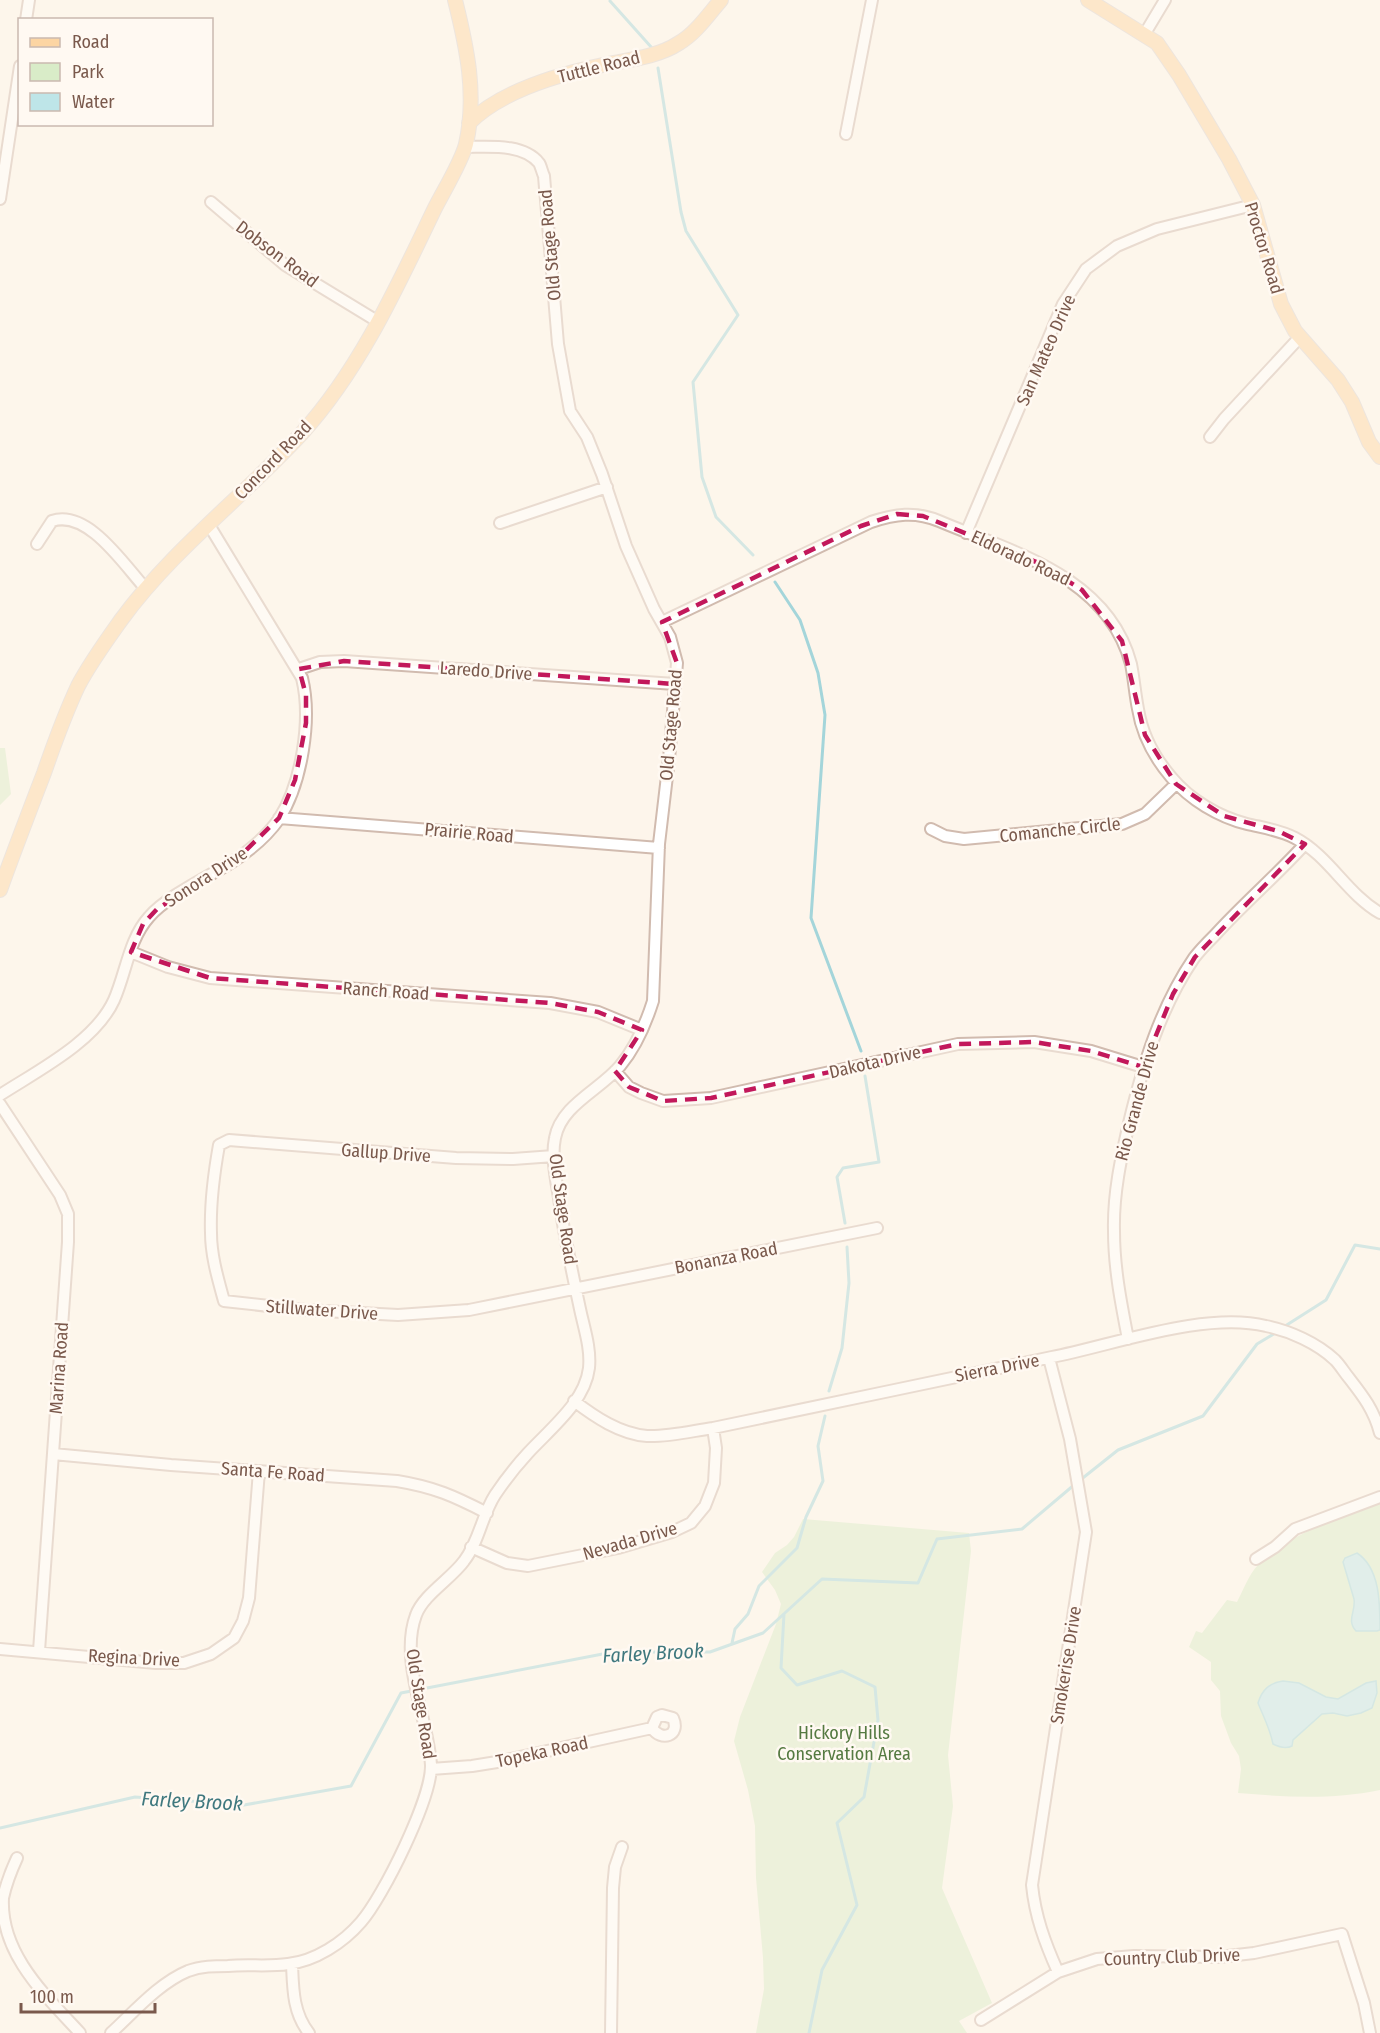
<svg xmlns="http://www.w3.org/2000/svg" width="1380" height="2033" font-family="'Fira Sans Condensed',sans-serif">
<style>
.green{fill:#d9ecc8}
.water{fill:#bee5e8;stroke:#a4d5da;stroke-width:1.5}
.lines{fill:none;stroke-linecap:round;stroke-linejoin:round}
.stream{stroke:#a4d5da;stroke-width:3}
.minor-casing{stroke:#d1bbaf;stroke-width:14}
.major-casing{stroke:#dad1cd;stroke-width:16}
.minor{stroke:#fff;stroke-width:10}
.major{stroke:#fcd5a3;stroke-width:14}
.marked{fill:none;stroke:#c2185b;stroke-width:4.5;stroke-dasharray:12 8;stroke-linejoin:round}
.labels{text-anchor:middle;stroke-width:5;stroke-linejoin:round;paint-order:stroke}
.street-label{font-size:18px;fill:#7a594c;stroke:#fff9f2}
.park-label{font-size:18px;fill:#557a41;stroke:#fff9f2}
.water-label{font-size:20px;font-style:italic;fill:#3f787e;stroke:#fff9f2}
</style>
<rect width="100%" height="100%" fill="#fdf5eb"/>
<!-- green -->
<path class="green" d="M0 748H5L11 794 0 805Z
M1380 1504V1790C1332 1800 1286 1797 1238 1793L1241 1769 1239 1756 1231 1743 1221 1716 1220 1691 1211 1680V1662L1189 1647 1196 1631 1202 1633 1227 1600 1237 1602C1243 1591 1249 1574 1258 1565 1288 1535 1340 1516 1380 1504Z
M803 1519 969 1533 971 1551 948 1755 953 1806 942 1888 992 2003 959 2021 967 2033H756L764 1989 763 1958 756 1878 755 1826 748 1790 734 1741 740 1717 776 1624 781 1604 775 1590 762 1572 775 1553 787 1545 794 1537Z"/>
<!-- water -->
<path class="water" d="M1357 1553C1380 1568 1380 1603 1380 1630L1377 1631H1356C1346 1620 1356 1612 1354 1599L1343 1562 1345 1558Z
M1283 1681 1299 1683 1326 1697 1338 1699 1366 1683 1376 1681 1377 1693 1372 1708 1361 1713 1347 1716 1333 1713 1322 1714 1293 1740 1292 1746C1286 1749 1279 1747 1273 1744 1270 1729 1264 1718 1258 1703 1262 1690 1269 1683 1283 1681Z"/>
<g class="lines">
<!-- stream -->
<path class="stream" d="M610 1 652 48
M658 68 681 212 686 231 738 315 693 382 702 477 716 517 753 555
M775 582 800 620 818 673 825 715 811 918 861 1051
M845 1223 837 1177 843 1168 879 1162 865 1076
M1282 1328 1326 1300 1355 1245 1380 1249
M829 1391 842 1348 849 1283 847 1247
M1079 1481 1118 1450 1203 1416 1257 1344 1277 1332
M784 1614 781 1668 797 1685 842 1671 875 1687 878 1720 864 1797 837 1823 857 1905 822 1970 809 2033
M732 1643 735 1629 748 1614 759 1586 797 1548 806 1517 823 1481 818 1446 825 1416
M0 1828 135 1797 244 1805 351 1786 401 1693 613 1652H710L763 1633 822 1579 918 1583 937 1539 1022 1529 1074 1485"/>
<!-- minor casing -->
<g class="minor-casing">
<path id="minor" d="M26 20 29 0
M1144 35 1165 0
M846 134 872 0
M0 199 20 66
M211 202 285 265 377 321
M1210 437 1224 419 1300 337
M500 523 607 487
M966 533 1063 304 1086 269 1117 246 1157 229 1253 205
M37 544 52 521C88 509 124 565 146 589
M662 622 871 522C895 514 915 511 939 521 1012 552 1108 576 1131 664 1134 679 1135 694 1138 709 1142 734 1154 757 1171 777 1190 800 1219 817 1247 824 1264 828 1280 830 1295 838 1329 856 1347 894 1380 913
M299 669 320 662 344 661 675 684
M279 818 659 848
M931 829 945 836 964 839 1122 824 1145 814 1176 784
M131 952 168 967 210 978 550 1003 598 1012 642 1030
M615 1071 629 1087 641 1093 663 1101 711 1098 958 1044 1034 1042 1091 1051 1143 1067
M0 1095C37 1071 95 1042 114 1000 126 973 129 939 149 917 167 896 208 877 232 862 249 851 267 836 279 819 302 783 312 719 302 678L209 525
M0 1104 60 1195 68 1214V1242L39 1651
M554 1156 513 1159 456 1158 229 1140 219 1145C214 1173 210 1205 211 1233 211 1256 218 1279 224 1301L305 1310 398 1315 469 1310 877 1228
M1128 1339C1121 1303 1114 1268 1114 1231 1113 1194 1121 1158 1129 1123 1143 1065 1160 1008 1194 958 1200 950 1208 942 1215 935 1244 903 1276 876 1305 844
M1049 1358 1070 1439 1086 1532 1032 1885C1035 1916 1045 1943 1058 1972
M574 1401C595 1417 620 1434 647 1436 668 1437 692 1431 713 1428 826 1405 939 1380 1052 1357 1114 1345 1204 1311 1266 1326 1290 1331 1317 1343 1335 1360 1340 1365 1344 1372 1349 1378 1363 1396 1374 1410 1380 1433
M53 1454 171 1465 397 1481C434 1487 454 1496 487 1513
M471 1547 507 1563 528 1566 618 1548 672 1532 691 1523 705 1506 714 1483 716 1448 713 1428
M1256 1559 1275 1547 1295 1529 1380 1497
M0 1649 156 1663H184L211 1654 234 1638 243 1621 249 1598 259 1471
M431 1769 472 1766 497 1762 652 1728C661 1742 681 1736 673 1718L662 1715 657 1717 652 1728
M17 1858C11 1871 6 1884 3 1898 0 1954 46 1996 80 2033
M292 1964C293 1989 293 2013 309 2033
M981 2020 1058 1972 1097 1959 1134 1956 1219 1957 1254 1953 1342 1934 1364 2003 1370 2033
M111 2033C134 2012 159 1983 188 1971 201 1966 215 1966 228 1966 248 1964 268 1967 288 1964 315 1961 343 1943 361 1922 383 1897 432 1798 431 1765 428 1718 399 1660 416 1615 423 1595 452 1578 464 1561 479 1542 482 1515 495 1495 505 1480 516 1466 528 1453 550 1429 585 1402 589 1368 591 1348 584 1328 580 1309 572 1272 564 1235 559 1198 556 1179 551 1157 555 1138 561 1105 600 1090 620 1066 636 1047 646 1023 653 1001L659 844 669 759 677 663 670 637 654 609 626 546 602 474 587 437 570 411 558 344 544 176C542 172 541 166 539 163 523 143 488 147 465 147
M611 2033 613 1888 615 1867 622 1847"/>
</g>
<!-- major casing -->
<g class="major-casing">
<path id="major" d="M1088 0 1157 43 1179 75 1229 159 1253 205 1281 304 1295 331 1338 380 1352 402 1369 442 1380 457
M469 123C501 91 560 74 603 65 628 60 658 57 679 43 696 33 708 15 721 0
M0 890C14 851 29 812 44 773 54 744 65 714 78 686 90 663 106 641 121 620 172 550 243 497 302 433 360 369 397 287 434 210 443 192 462 161 466 144 477 95 467 48 455 0"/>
</g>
<!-- minor -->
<use href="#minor" class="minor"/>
<!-- major -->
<use href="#major" class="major"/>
</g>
<!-- marked area -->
<path d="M0 0H1380V2033H0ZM897 514 923 516 1041 564 1082 590 1122 641 1145 735 1176 784 1224 816 1278 831 1305 844 1195 957 1173 994 1143 1067 1091 1051 1034 1042 958 1044 711 1098 663 1101 629 1087 615 1071 642 1030 598 1012 550 1003 210 978 131 952 143 924 157 909 239 857 279 818 295 780 306 723V695L299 669 344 661 675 684 677 663 662 622 861 526Z" fill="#fdf5eb" fill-opacity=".55" fill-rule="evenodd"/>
<path class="marked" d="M897 514 923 516 1041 564 1082 590 1122 641 1145 735 1176 784 1224 816 1278 831 1305 844 1195 957 1173 994 1143 1067 1091 1051 1034 1042 958 1044 711 1098 663 1101 629 1087 615 1071 642 1030 598 1012 550 1003 210 978 131 952 143 924 157 909 239 857 279 818 295 780 306 723V695L299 669 344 661 675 684 677 663 662 622 861 526Z"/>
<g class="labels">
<!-- street labels -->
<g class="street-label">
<text transform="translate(599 67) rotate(-14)" y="6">Tuttle Road</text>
<text transform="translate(550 245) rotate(-95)" y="6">Old Stage Road</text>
<text transform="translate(1264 248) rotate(73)" y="6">Proctor Road</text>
<text transform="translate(277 254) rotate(37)" y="6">Dobson Road</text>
<text transform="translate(1046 350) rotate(-66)" y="6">San Mateo Drive</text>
<text transform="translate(273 460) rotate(-46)" y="6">Concord Road</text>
<text transform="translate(1021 558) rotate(25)" y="6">Eldorado Road</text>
<text transform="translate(486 671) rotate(4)" y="6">Laredo Drive</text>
<text transform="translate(671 725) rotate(-85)" y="6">Old Stage Road</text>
<text transform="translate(1060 830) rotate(-6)" y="6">Comanche Circle</text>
<text transform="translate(469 833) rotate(5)" y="6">Prairie Road</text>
<text transform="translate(206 877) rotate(-33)" y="6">Sonora Drive</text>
<text transform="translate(386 991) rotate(4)" y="6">Ranch Road</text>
<text transform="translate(875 1062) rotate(-13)" y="6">Dakota Drive</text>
<text transform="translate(1137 1101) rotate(-75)" y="6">Rio Grande Drive</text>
<text transform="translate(386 1153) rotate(4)" y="6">Gallup Drive</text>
<text transform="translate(563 1209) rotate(82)" y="6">Old Stage Road</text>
<text transform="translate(726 1258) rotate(-11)" y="6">Bonanza Road</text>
<text transform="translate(322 1310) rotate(4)" y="6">Stillwater Drive</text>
<text transform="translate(59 1368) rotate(-86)" y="6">Marina Road</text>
<text transform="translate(997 1368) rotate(-11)" y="6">Sierra Drive</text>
<text transform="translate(273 1472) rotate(4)" y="6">Santa Fe Road</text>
<text transform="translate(630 1541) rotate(-16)" y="6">Nevada Drive</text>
<text transform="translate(134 1658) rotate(3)" y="6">Regina Drive</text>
<text transform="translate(1066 1665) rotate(-81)" y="6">Smokerise Drive</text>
<text transform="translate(421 1704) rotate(81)" y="6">Old Stage Road</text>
<text transform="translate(542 1752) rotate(-12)" y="6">Topeka Road</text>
<text transform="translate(1172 1957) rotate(-2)" y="6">Country Club Drive</text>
</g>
<!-- park labels -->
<g class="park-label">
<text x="844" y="1739">Hickory Hills<tspan x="844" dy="21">Conservation Area</tspan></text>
</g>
<!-- water labels -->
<g class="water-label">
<text transform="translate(653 1653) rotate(-3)" y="7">Farley Brook</text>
<text transform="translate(192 1801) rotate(3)" y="7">Farley Brook</text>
</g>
</g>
<!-- legend -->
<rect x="18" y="18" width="195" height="108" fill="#fff9f2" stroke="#cab9b0" stroke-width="1.5"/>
<rect x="30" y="38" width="30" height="9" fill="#fcd5a3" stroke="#cab9b0" stroke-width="1.5"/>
<text x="72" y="48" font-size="18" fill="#7a594c">Road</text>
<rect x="30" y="63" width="30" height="18" fill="#d9ecc8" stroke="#cab9b0" stroke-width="1.5"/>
<text x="72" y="78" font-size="18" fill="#7a594c">Park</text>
<rect x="30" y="93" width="30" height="18" fill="#bee5e8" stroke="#cab9b0" stroke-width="1.5"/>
<text x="72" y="108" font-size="18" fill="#7a594c">Water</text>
<!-- scale -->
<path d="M21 2003v9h134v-9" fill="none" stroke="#7a594c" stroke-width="3"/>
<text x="30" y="2003" font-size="18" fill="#7a594c" stroke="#fff9f2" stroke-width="4.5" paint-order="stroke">100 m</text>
</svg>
